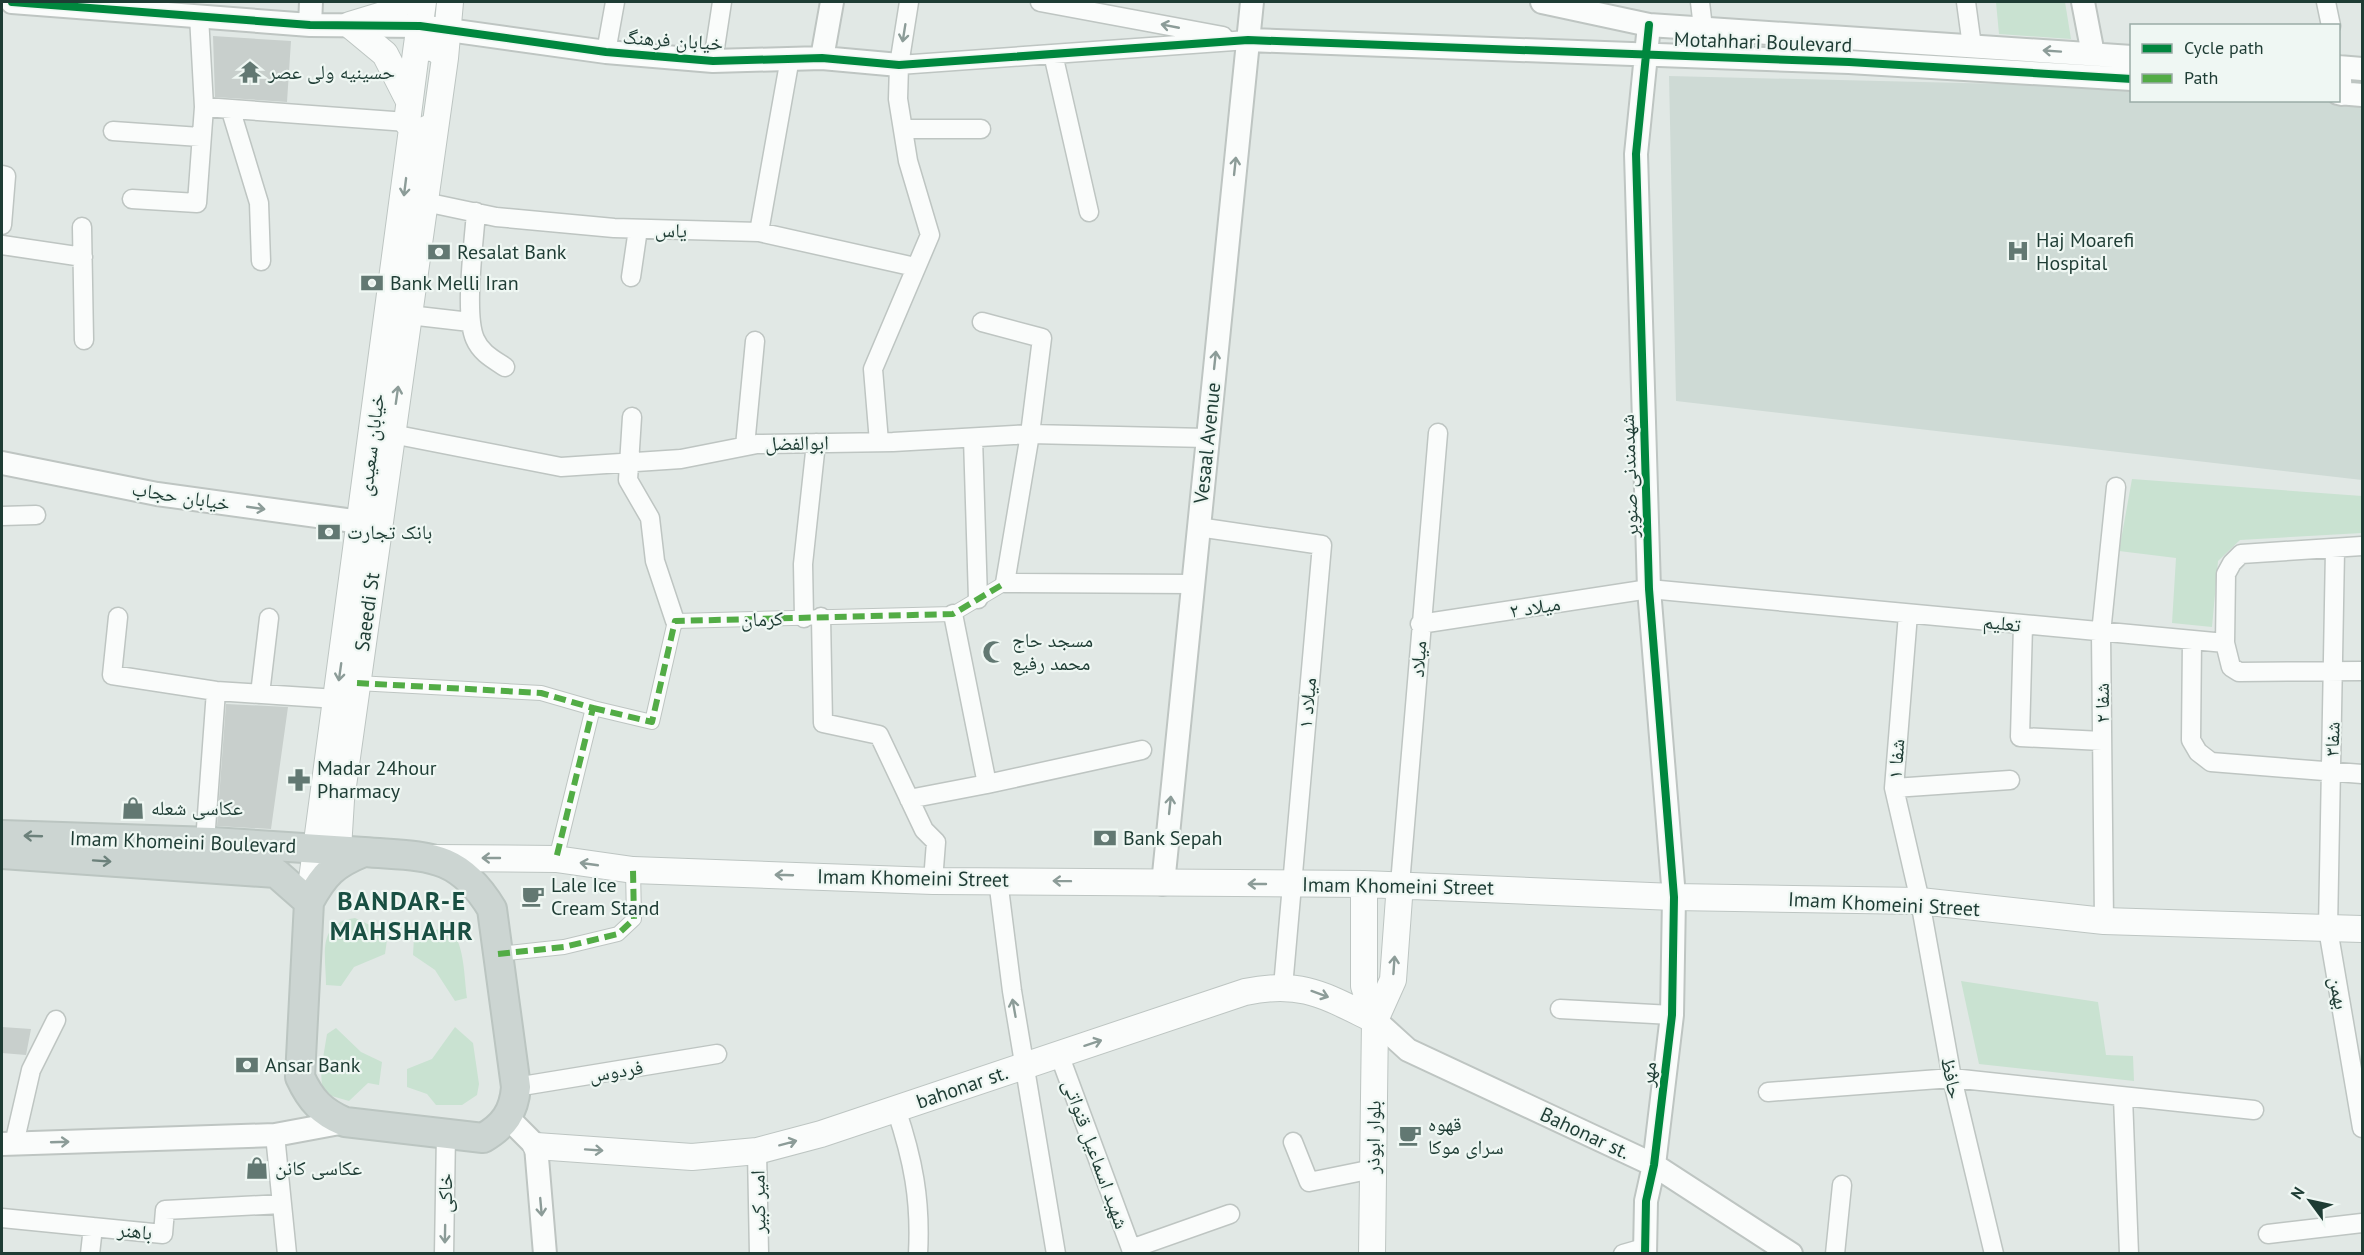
<svg xmlns="http://www.w3.org/2000/svg" width="2364" height="1255" font-family="'PT Sans','Noto Naskh Arabic',sans-serif">
<style>
.built{fill:#cedad5}
.green{fill:#c9e2d1}
.building{fill:#c8cfcc}
.lines{fill:none;stroke-linecap:round;stroke-linejoin:round}
.pedestrian-casing{stroke:#bec5c2;stroke-width:16}
.minor-casing{stroke:#bec5c2;stroke-width:21}
.tertiary-casing{stroke:#bec5c2;stroke-width:26}
.secondary-casing{stroke:#bdc5c2;stroke-width:28}
.primary-casing{stroke:#bbc5c1;stroke-width:32}
.pedestrian{stroke:#fafcfb;stroke-width:14}
.minor{stroke:#fafcfb;stroke-width:18}
.tertiary{stroke:#fafcfb;stroke-width:22}
.secondary{stroke:#fafcfb;stroke-width:26}
.primary{stroke:#ccd5d2;stroke-width:28}
.quiet{stroke:#52ac45;stroke-width:6;stroke-dasharray:12 6;stroke-linecap:butt}
.cycleway-casing{stroke:#eff7f3;stroke-width:11}
.cycleway{stroke:#00873e;stroke-width:8}
.oneway{stroke:#8c9c98}
.oneway2{stroke:#6c817b}
.labels{text-anchor:middle;stroke-width:4.5;stroke-linejoin:round;paint-order:stroke}
.street-label{font-size:20px;fill:#1e3c34;stroke:#eff7f3}
.poi-label{font-size:20px;fill:#1e3c34;stroke:#eff7f3;text-anchor:start}
.district-label{font-size:26px;font-weight:bold;letter-spacing:1.5px;fill:#194f42;stroke:#eff7f3}
</style>
<rect width="100%" height="100%" fill="#e1e8e5"/>
<!-- built -->
<path class="built" d="M1669 76 2131 87 2132 100H2338L2362 97V480L1676 401Z"/>
<!-- green -->
<path class="green" d="M1996 2H2065L2071 39 1999 34Z
M2132 479 2362 496V533L2240 540 2218 561 2212 627 2172 623 2176 558 2119 551Z
M355 918 374 927 387 940 385 954 354 967 341 986 326 985C326 955 316 923 355 918Z
M449 928C465 942 464 978 467 998L455 1001 435 970 413 955 414 937 427 931Z
M1961 981 2098 1002 2106 1055 2133 1056 2134 1081 1979 1064Z
M455 1027 473 1043 479 1084 477 1095 462 1105H436L427 1094 407 1087V1069L432 1059Z
M336 1028 361 1052 382 1062 379 1085 368 1083 349 1101 328 1095 322 1088 321 1070 327 1034Z"/>
<!-- building -->
<path class="building" d="M213 36 291 41 287 102 215 97Z
M226 704 288 707 271 829 217 826Z
M2 1027 31 1029 26 1055 2 1053Z"/>
<g class="lines">
<!-- pedestrian casing -->
<g class="pedestrian-casing">
<path id="pedestrian" d="M357 683 541 693 593 708 556 859
M593 708 652 722 675 621 953 614 1005 583
M498 954 564 947 618 934 634 919 633 870"/>
</g>
<!-- minor casing -->
<g class="minor-casing">
<path id="minor" d="M1040 2 1223 36
M1700 2 1703 28
M1966 2 1972 46
M2326 2 2331 26
M606 52 615 2
M1053 54 1089 212
M713 61 722 2
M899 65 1248 40
M204 107 407 122
M231 111 259 203 261 261
M903 129H981
M113 131 200 137
M2 175 6 176 2 225
M132 199 197 203 204 107 199 16
M425 202 496 217 614 228 759 232 915 267
M476 212C474 242 464 314 475 339 481 353 493 359 505 367
M82 227 84 340
M759 232 790 58
M2 245 83 257
M631 277 638 229
M409 315 470 322
M982 322 1042 338 1030 434 1005 583 1192 584
M632 417 628 480 650 518 655 561 675 621
M392 434 561 467 681 459 757 444 893 442 1030 434 1207 438
M973 438 978 599
M879 442 873 369 930 235 908 161 898 99 899 65 909 2
M745 446 755 341
M2 516 36 515
M1198 527 1322 545 1283 987
M2335 550 2328 929 2362 1128
M1908 614 1894 788 1920 901 1952 1078 1994 1254
M118 617 112 675 216 691 337 699
M821 617 823 723 879 735 924 830 936 842 933 881
M804 618 803 564 816 443
M1420 624 1649 589 2225 643 2231 667 2239 672 2362 671
M2023 625 2020 737 2102 741
M2192 640 2191 740 2198 752 2211 762 2362 774
M2225 643 2226 574 2232 563 2241 554 2362 546
M260 694 269 618
M987 784 1142 750
M1894 788 2010 780
M909 799 987 784 953 614
M205 842 216 691
M998 880 1012 991 1056 1254
M1400 884 1438 433
M2104 921 2101 633 2116 487
M1560 1009 1672 1015
M1059 1054 1133 1254
M516 1087 717 1054
M1768 1092 1952 1078 2254 1110
M2123 1097 2129 1254
M896 1109C913 1159 921 1200 918 1254
M275 1135 287 1254
M1293 1142 1309 1182 1373 1169
M14 1144 31 1070 56 1020
M757 1151 759 1254
M2 1218 163 1234 165 1210 282 1204
M2268 1234 2362 1223
M1131 1249 1230 1214
M90 1254 93 1227
M444 1254 446 1133
M1623 1254 1644 1248
M1835 1254 1842 1185"/>
</g>
<!-- tertiary casing -->
<g class="tertiary-casing">
<path id="tertiary" d="M12 2 310 25 420 26 606 52 713 61 822 58 899 65
M1542 2 1649 25 2132 57
M2083 2 2093 54
M310 25 311 2
M1248 40 1849 62 2132 79
M822 58 832 2
M2338 67 2362 69
M2339 67 2341 94
M2338 93 2362 95
M2 463 157 494 361 522
M1163 884 1252 2
M1375 1020 1408 1050 1654 1165 1791 1254
M508 1118 536 1146 545 1254
M2 1144 275 1135 345 1122
M1645 1254 1646 1201 1654 1165 1672 1015 1674 897 1649 589 1636 154 1649 25"/>
</g>
<!-- secondary casing -->
<g class="secondary-casing">
<path id="secondary" d="M350 25 385 54 409 101
M350 25 383 15 404 2
M416 52 423 2
M445 58 450 2
M338 849 341 800 445 58 437 49 425 47 416 52 407 122 412 129 421 132 433 126
M434 858 556 859 633 870 933 881 1364 884 1674 897 1920 901 2104 921 2362 929
M1364 884V986L1375 1020 1372 1254
M309 902 412 129
M1375 1020 1393 980 1400 884
M536 1146 692 1157 757 1151 821 1134 1245 992C1302 980 1325 996 1375 1020"/>
</g>
<!-- primary casing -->
<g class="primary-casing">
<path id="primary" d="M2 835 212 842 364 852
M364 852C424 857 457 851 492 909L516 1087C514 1112 504 1126 483 1138L345 1122C322 1112 311 1101 300 1077L309 902C324 874 334 864 364 852Z
M2 854 276 873 309 902"/>
</g>
<!-- pedestrian -->
<use href="#pedestrian" class="pedestrian"/>
<!-- minor -->
<use href="#minor" class="minor"/>
<!-- tertiary -->
<use href="#tertiary" class="tertiary"/>
<!-- secondary -->
<use href="#secondary" class="secondary"/>
<!-- primary -->
<use href="#primary" class="primary"/>
<!-- quiet -->
<path class="quiet" d="M357 683 541 693 593 708 556 859
M593 708 652 722 675 621 953 614 1005 583
M498 954 564 947 618 934 634 919 633 870"/>
<!-- cycleway casing -->
<g class="cycleway-casing">
<path id="cycleway" d="M12 2 310 25 420 26 606 52 713 61 822 58 899 65 1248 40 1849 62 2132 79
M1645 1254 1646 1201 1654 1165 1672 1015 1674 897 1649 589 1636 154 1649 25"/>
</g>
<!-- cycleway -->
<use href="#cycleway" class="cycleway"/>
</g>
<!-- one-way arrows -->
<defs><path id="oneway-shaft" d="M-6 0H5M1.5-3L5.5 0L1.5 3" fill="none" stroke-width="1.6" stroke-linecap="round" stroke-linejoin="round" transform="scale(1.5)"/></defs>
<g class="oneway">
<use href="#oneway-shaft" transform="translate(1170 26) rotate(-169)"/>
<use href="#oneway-shaft" transform="translate(904 33) rotate(99)"/>
<use href="#oneway-shaft" transform="translate(2052 51) rotate(-176)"/>
<use href="#oneway-shaft" transform="translate(1235 166) rotate(-84)"/>
<use href="#oneway-shaft" transform="translate(405 187) rotate(97)"/>
<use href="#oneway-shaft" transform="translate(1215 360) rotate(-84)"/>
<use href="#oneway-shaft" transform="translate(397 395) rotate(-82)"/>
<use href="#oneway-shaft" transform="translate(256 508) rotate(8)"/>
<use href="#oneway-shaft" transform="translate(340 672) rotate(98)"/>
<use href="#oneway-shaft" transform="translate(1170 805) rotate(-84)"/>
<use href="#oneway-shaft" transform="translate(491 858) rotate(-180)"/>
<use href="#oneway-shaft" transform="translate(589 864) rotate(-172)"/>
<use href="#oneway-shaft" transform="translate(784 875) rotate(-178)"/>
<use href="#oneway-shaft" transform="translate(1062 881) rotate(-179)"/>
<use href="#oneway-shaft" transform="translate(1257 884) rotate(180)"/>
<use href="#oneway-shaft" transform="translate(1394 965) rotate(-86)"/>
<use href="#oneway-shaft" transform="translate(1320 994) rotate(20)"/>
<use href="#oneway-shaft" transform="translate(1014 1008) rotate(-100)"/>
<use href="#oneway-shaft" transform="translate(1093 1043) rotate(-18)"/>
<use href="#oneway-shaft" transform="translate(60 1142) rotate(-2)"/>
<use href="#oneway-shaft" transform="translate(788 1143) rotate(-15)"/>
<use href="#oneway-shaft" transform="translate(594 1150) rotate(4)"/>
<use href="#oneway-shaft" transform="translate(541 1207) rotate(85)"/>
<use href="#oneway-shaft" transform="translate(445 1234) rotate(91)"/>
</g>
<g class="oneway2">
<use href="#oneway-shaft" transform="translate(33 836) rotate(-178)"/>
<use href="#oneway-shaft" transform="translate(102 861) rotate(4)"/>
</g>
<!-- icons -->
<defs>
<g id="temple-bare" transform="scale(1.8)"><path d="M0-6L5-2H3V0L6.5 2.5H4V6H1.5V3h-3V6H-4V2.5H-6.5L-3 0V-2H-5Z" fill="#627872" stroke="#eff7f3" stroke-width="2.5" paint-order="stroke"/></g>
<g id="hospital-bare" transform="scale(1.8)"><path d="M-5-5h3v3.5h4V-5h3V5h-3V1.5h-4V5h-3Z" fill="#627872" stroke="#eff7f3" stroke-width="2.5" paint-order="stroke"/></g>
<g id="bank-bare" transform="scale(1.8)"><path d="M-6-4H6V4H-6ZM0-2.3a2.3 2.3 0 1 0 0 4.6a2.3 2.3 0 1 0 0-4.6Z" fill="#627872" stroke="#eff7f3" stroke-width="2.5" paint-order="stroke"/></g>
<g id="mosque-bare" transform="scale(1.8)"><path d="M3.5-4.9A6 6 0 1 0 3.5 4.9A5 5 0 1 1 3.5-4.9Z" fill="#627872" stroke="#eff7f3" stroke-width="2.5" paint-order="stroke"/></g>
<g id="pharmacy-bare" transform="scale(1.8)"><path d="M-2-6h4v4h4v4h-4v4h-4v-4h-4v-4h4Z" fill="#627872" stroke="#eff7f3" stroke-width="2.5" paint-order="stroke"/></g>
<g id="shop-bare" transform="scale(1.8)"><path d="M-5-2.5h2.3a2.7 3.5 0 0 1 5.4 0H5L5.5 6h-11ZM-1.5-2.5h3a1.5 2.3 0 0 0-3 0Z" fill="#627872" stroke="#eff7f3" stroke-width="2.5" paint-order="stroke"/></g>
<g id="cafe-bare" transform="scale(1.8)"><path d="M-5.5-4.5H6V0H3Q3 3.5 0 3.5H-2.5Q-5.5 3.5-5.5 0ZM3-3.2v2h1.7v-2ZM-6 4.5H4V6H-6Z" fill="#627872" stroke="#eff7f3" stroke-width="2.5" paint-order="stroke"/></g>
</defs>
<g fill-rule="evenodd">
<use href="#temple-bare" x="250" y="72"/>
<use href="#hospital-bare" x="2018" y="251"/>
<use href="#bank-bare" x="439" y="252"/>
<use href="#bank-bare" x="372" y="283"/>
<use href="#bank-bare" x="329" y="532"/>
<use href="#mosque-bare" x="994" y="652"/>
<use href="#pharmacy-bare" x="299" y="780"/>
<use href="#shop-bare" x="133" y="808"/>
<use href="#bank-bare" x="1105" y="838"/>
<use href="#cafe-bare" x="533" y="896"/>
<use href="#bank-bare" x="247" y="1065"/>
<use href="#cafe-bare" x="1410" y="1135"/>
<use href="#shop-bare" x="257" y="1168"/>
</g>
<g class="labels">
<!-- street labels -->
<g class="street-label">
<text transform="translate(673 40) rotate(4)" y="7">خیابان فرهنگ</text>
<text transform="translate(1763 42) rotate(2)" y="7">Motahhari Boulevard</text>
<text transform="translate(671 230) rotate(2)" y="7">یاس</text>
<text transform="translate(797 443) rotate(-1)" y="7">ابوالفضل</text>
<text transform="translate(1207 443) rotate(-84)" y="7">Vesaal Avenue</text>
<text transform="translate(371 445) rotate(-83)" y="7">خیابان سعیدی</text>
<text transform="translate(1629 476) rotate(-92)" y="7">شهدمندنی صنوبر</text>
<text transform="translate(181 496) rotate(9)" y="7">خیابان حجاب</text>
<text transform="translate(1535 607) rotate(-9)" y="7">میلاد ۲</text>
<text transform="translate(367 612) rotate(-82)" y="7">Saeedi St</text>
<text transform="translate(762 619) rotate(-2)" y="7">کرمان</text>
<text transform="translate(2002 623) rotate(6)" y="7">تعلیم</text>
<text transform="translate(1418 659) rotate(-86)" y="7">میلاد</text>
<text transform="translate(1307 703) rotate(-85)" y="7">میلاد ۱</text>
<text transform="translate(2102 703) rotate(-91)" y="7">شفا ۲</text>
<text transform="translate(2332 739) rotate(-88)" y="7">شفا۳</text>
<text transform="translate(1896 759) rotate(-86)" y="7">شفا ۱</text>
<text transform="translate(183 842) rotate(2)" y="7">Imam Khomeini Boulevard</text>
<text transform="translate(913 878) rotate(1)" y="7">Imam Khomeini Street</text>
<text transform="translate(1398 886) rotate(1)" y="7">Imam Khomeini Street</text>
<text transform="translate(1884 904) rotate(3)" y="7">Imam Khomeini Street</text>
<text transform="translate(2339 993) rotate(80)" y="7">بهمن</text>
<text transform="translate(616 1071) rotate(-9)" y="7">فردوس</text>
<text transform="translate(1648 1074) rotate(-83)" y="7">مهر</text>
<text transform="translate(1952 1078) rotate(78)" y="7">حافظ</text>
<text transform="translate(962 1087) rotate(-19)" y="7">bahonar st.</text>
<text transform="translate(1585 1133) rotate(25)" y="7">Bahonar st.</text>
<text transform="translate(1373 1137) rotate(-89)" y="7">بلوار ابوذر</text>
<text transform="translate(1096 1154) rotate(70)" y="7">شهید اسماعیل قنواتی</text>
<text transform="translate(445 1193) rotate(-89)" y="7">خاکی</text>
<text transform="translate(758 1202) rotate(-91)" y="7">امیر کبیر</text>
<text transform="translate(135 1231) rotate(6)" y="7">باهنر</text>
</g>
<!-- poi labels -->
<g class="poi-label">
<text x="268" y="79">حسینیه ولی عصر</text>
<text x="2036" y="247">Haj Moarefi<tspan x="2036" dy="23">Hospital</tspan></text>
<text x="457" y="259">Resalat Bank</text>
<text x="390" y="290">Bank Melli Iran</text>
<text x="347" y="539">بانک تجارت</text>
<text x="1012" y="647">مسجد حاج<tspan x="1012" dy="23">محمد رفیع</tspan></text>
<text x="317" y="775">Madar 24hour<tspan x="317" dy="23">Pharmacy</tspan></text>
<text x="151" y="815">عکاسی شعله</text>
<text x="1123" y="845">Bank Sepah</text>
<text x="551" y="892">Lale Ice<tspan x="551" dy="23">Cream Stand</tspan></text>
<text x="265" y="1072">Ansar Bank</text>
<text x="1428" y="1131">قهوه<tspan x="1428" dy="23">سرای موکا</tspan></text>
<text x="275" y="1175">عکاسی کانن</text>
</g>
<!-- district labels -->
<g class="district-label">
<text x="402" y="910">BANDAR-E<tspan x="402" dy="30">MAHSHAHR</tspan></text>
</g>
</g>
<!-- border -->
<rect width="2364" height="1255" fill="none" stroke="#1e3c34" stroke-width="6"/>
<!-- legend -->
<rect x="2130" y="24" width="210" height="78" fill="#eff7f3" stroke="#9baca7" stroke-width="1.5"/>
<rect x="2142" y="44" width="30" height="9" fill="#00873e" stroke="#9baca7" stroke-width="1.5"/>
<text x="2184" y="54" font-size="18" fill="#1e3c34">Cycle path</text>
<rect x="2142" y="74" width="30" height="9" fill="#52ac45" stroke="#9baca7" stroke-width="1.5"/>
<text x="2184" y="84" font-size="18" fill="#1e3c34">Path</text>
<!-- north arrow -->
<g transform="translate(2310 1201) rotate(303)" stroke="#eff7f3" stroke-width="4.5" paint-order="stroke">
<path d="M0-4.5L10 22L0 15L-10 22Z" fill="#1e3c34"/>
<text y="-9" font-size="16" font-weight="bold" text-anchor="middle" fill="#1e3c34">N</text>
</g>
</svg>
